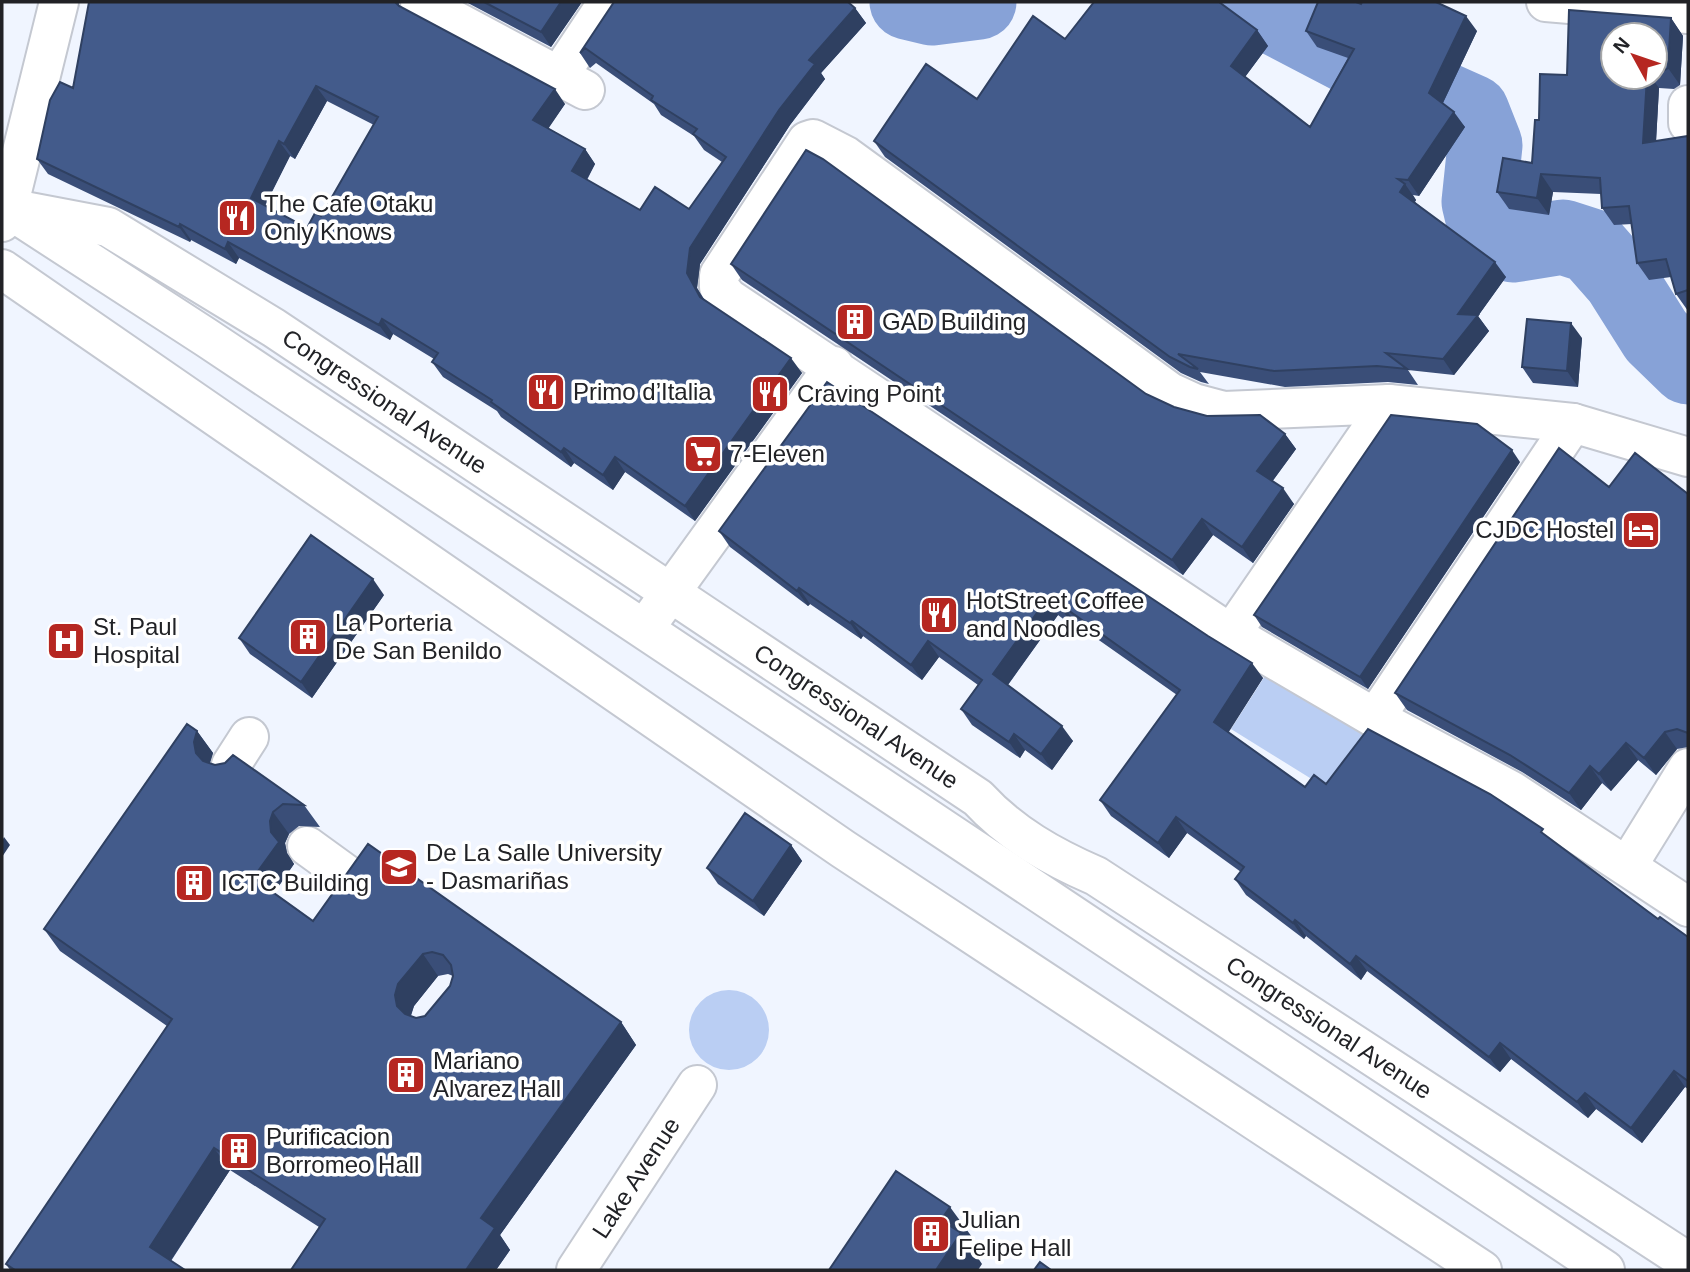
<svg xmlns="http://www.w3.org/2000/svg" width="1690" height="1272" font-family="Helvetica,sans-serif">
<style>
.green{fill:#bacef3}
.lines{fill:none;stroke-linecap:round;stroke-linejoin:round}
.river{stroke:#87a2d7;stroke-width:75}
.minor-casing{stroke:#c4c8d1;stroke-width:42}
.major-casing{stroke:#c4c8d1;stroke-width:42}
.minor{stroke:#fff;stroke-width:38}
.major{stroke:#fff;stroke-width:38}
.wall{fill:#3a4e78;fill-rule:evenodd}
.shaded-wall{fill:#2f4061}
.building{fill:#435b8b;stroke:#2f4061;stroke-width:2;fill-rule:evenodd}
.labels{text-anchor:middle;stroke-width:7;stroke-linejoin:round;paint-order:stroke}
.poi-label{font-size:24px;fill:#212226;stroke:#fff;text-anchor:start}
.street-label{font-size:24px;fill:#212226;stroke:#fff}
</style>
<rect width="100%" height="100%" fill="#f0f5ff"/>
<!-- green -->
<path class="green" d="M1270 668 1381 742 1339 796 1231 729Z
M689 1030a40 40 0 1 1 80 0a40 40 0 1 1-80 0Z"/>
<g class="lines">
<!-- river -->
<path class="river" d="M907 2 932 8 979 2
M1245 2 1362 63 1472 112 1485 145 1479 202 1485 227 1513 245 1563 237 1591 246 1620 279 1656 336 1688 367"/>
<!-- minor casing -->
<g class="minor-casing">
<g id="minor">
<path d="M420 2 585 90"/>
<path d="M1546 2 1688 14"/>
<path d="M560 74 608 2"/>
<path d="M1688 105V123"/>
<path id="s1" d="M8 208 108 227 274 328 978 798C1011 834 1052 857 1096 876L1688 1262"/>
<path d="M2 222 8 208 59 2"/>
<path d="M1688 457 1573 423 1389 404 1224 411 1194 403 1170 392 846 156 813 139 807 141 719 275V287L728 298 1231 634 1375 718 1512 791 1688 907"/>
<path d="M655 614 834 366"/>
<path d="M1231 634 1389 404"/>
<path d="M1375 718 1573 423"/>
<path d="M231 765 249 737"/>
<path d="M307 846 347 875"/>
<path d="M1628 865 1688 768"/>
<path id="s2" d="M576 1270 697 1085"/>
</g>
</g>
<!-- major casing -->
<g class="major-casing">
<path id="major" d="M2 205 207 338 1605 1270
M2 269 843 849 1482 1270"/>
</g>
<!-- minor -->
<use href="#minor" class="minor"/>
<!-- major -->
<use href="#major" class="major"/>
</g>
<!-- wall -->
<path class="wall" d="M89 2H399V6L565 104 548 128 585 149 595 164 587 180 640 210 689 209 722 162 704 150 694 136 661 115 654 104 596 63 590 68 580 53 614 2 855 8 866 23 821 73 825 79 790 125 700 264 697 288 704 299 802 373 695 521 625 472 613 490 574 463 571 467 501 417 497 411 443 377 432 362 434 359 393 334 390 340 239 258 236 264 191 240 190 242 48 174 37 159 73 88ZM327 101 374 125 321 216 307 228 265 206 290 156 295 159Z
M466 2H582L551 47Z
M1361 4 1477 31 1443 103 1465 127 1419 196 1413 195 1416 200 1415 202 1506 277 1478 316 1489 331 1454 375 1408 370 1418 385 1388 382 1285 387 1200 372 1209 384 1201 382 1181 373 885 157 874 141 977 99 1065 39 1257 30 1268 46 1245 77 1310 127 1348 58 1317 47 1306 31Z
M1569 10 1671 18 1683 36 1680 85 1674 89 1659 88 1656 141 1688 136V311L1676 294 1671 277 1649 280 1637 263 1632 224 1614 225 1602 208 1601 194 1553 192 1549 215 1509 209 1497 192 1503 158 1532 163 1535 120H1539L1540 74 1567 75ZM1613 35H1655V77H1613Z
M731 264 1146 394 1174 407 1207 416 1285 434 1296 449 1272 482 1294 504 1253 563 1213 535 1183 575 742 280Z
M1582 338 1578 387 1533 383 1522 367Z
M827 382 1263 678 1228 732 1305 787 1326 784 1550 839 1658 919 1688 937V1089L1685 1087 1642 1143 1596 1109 1588 1118 1511 1059 1500 1072 1367 971 1361 980 1306 936 1304 939 1246 895 1235 879 1241 872 1187 833 1169 858 1111 816 1100 800 1177 695 1076 624 1074 627 1058 615 1008 685 1073 741 1052 770 1025 750 1020 758 972 725 961 709 978 685 939 657 922 680 863 636 861 639 810 604 808 606 730 547 719 531Z
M1520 462 1368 689 1262 627 1254 615Z
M1609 487 1688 494V747L1677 749 1656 775 1638 760 1611 791 1602 783 1581 810 1522 772 1407 710 1395 693Z
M384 595 312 698 250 654 239 638Z
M197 731 213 753 210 763 304 805 320 827 299 826 289 834 285 843 287 853 294 864 274 893 313 921 368 844 621 1022 636 1045 500 1235 510 1250 496 1270H291L319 1227 230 1170 171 1261 185 1270H10L6 1264 167 1026 60 951 44 929ZM448 974 453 976 450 986 425 1016 416 1018 411 1016 414 1006 438 976Z
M791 845 802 861 764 916 718 884 707 868Z"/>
<!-- shaded-wall -->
<path class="shaded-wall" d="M561 2H582L551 47 541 32Z
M855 8 866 23 821 73 825 79 790 125 700 264 697 288 711 312 700 297 687 273 690 248 809 60Z
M1466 16 1477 31 1440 109 1429 93Z
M1671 18 1683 36 1680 85 1668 68Z
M1257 30 1268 46 1242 81 1231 66Z
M1647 77H1651L1659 88 1655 160 1643 143Z
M316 86 327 101 295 159 284 144Z
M555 89 565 104 544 135 533 120Z
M1454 112 1465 127 1419 196 1408 180Z
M279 141 290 156 261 213 251 198Z
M585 149 595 164 583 186 572 171Z
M1541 174 1553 192 1549 215 1537 198Z
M1405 184 1416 200 1411 207 1400 192Z
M180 224 191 240 190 242 179 227Z
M228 242 239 258 236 264 225 249Z
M1495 262 1506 277 1478 316 1489 331 1454 375 1443 359 1458 314Z
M382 319 393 334 390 340 379 325Z
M1571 323 1582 338 1578 387 1567 371Z
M791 358 802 373 695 521 685 506Z
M1285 434 1296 449 1268 487 1257 471Z
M564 448 574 463 571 467 561 452Z
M1512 450 1520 462 1368 689 1360 677Z
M615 457 625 472 613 490 603 475Z
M1283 488 1294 504 1253 563 1242 547Z
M1202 519 1213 535 1183 575 1172 560Z
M373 579 384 595 312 698 301 682Z
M799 588 810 604 808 606 797 591Z
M1047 599 1058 615 1004 690 993 674Z
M1065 608 1076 624 1074 627 1063 611Z
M852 621 863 636 861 639 850 623Z
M928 641 939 657 922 680 911 665Z
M1252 663 1263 678 1225 738 1214 722Z
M1062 726 1073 741 1052 770 1041 754Z
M197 731 213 753 209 765 212 776 196 753 194 742Z
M1665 732 1677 749 1656 775 1644 758Z
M1014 734 1025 750 1020 758 1009 742Z
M1626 743 1638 760 1611 791 1599 774Z
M1590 766 1602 783 1581 810 1569 793Z
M273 812 289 834 285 843 287 853 294 864 269 900 253 878 271 832 270 821Z
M1176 817 1187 833 1169 858 1158 843Z
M4 837 10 845 2 857V841Z
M791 845 802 861 764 916 753 901Z
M1295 920 1306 936 1304 939 1293 923Z
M423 954 438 976 414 1006 410 1017 413 1028 397 1006 395 995 398 984Z
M1356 956 1367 971 1361 980 1350 964Z
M621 1022 636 1045 500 1235 510 1250 496 1270H466L481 1218Z
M1500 1043 1511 1059 1500 1072 1489 1057Z
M1674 1071 1685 1087 1642 1143 1631 1128Z
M1585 1093 1596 1109 1588 1118 1577 1102Z
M214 1148 230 1170 165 1269 150 1247Z
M950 1207 972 1237 968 1243 982 1264 978 1270H936L941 1220Z"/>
<!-- building -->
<path class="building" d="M89 2H395L399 6 555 89 533 120 585 149 572 171 640 210 655 187 689 209 726 157 693 134 697 129 651 100 653 96 585 48 580 53 614 2H848L855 8 809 60 815 64 779 110 690 248 687 273 700 297 791 358 685 506 615 457 603 475 564 448 561 452 491 402 492 400 432 362 438 353 382 319 379 325 228 242 225 249 180 224 179 227 37 159 50 100 60 82 73 88ZM316 86 378 117 321 216 315 213 307 228 251 198 279 141 284 144Z
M484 2H561L541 32Z
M1094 2H1219L1257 30 1231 66 1310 127 1354 49 1306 31 1318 2H1356L1361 4 1362 2H1436L1466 16 1429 93 1454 112 1408 180 1398 179 1405 184 1400 192 1495 262 1458 314 1478 315 1443 359 1386 353 1407 369 1377 366 1274 371 1178 354 1198 369 1190 367 1170 357 874 141 926 64 977 99 1033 16 1065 39Z
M1569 10 1671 18 1668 68 1662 72H1655V35H1613V77H1647L1643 143 1688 136V290L1676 294 1666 259 1637 263 1629 206 1602 208 1600 178 1541 174 1537 198 1497 192 1503 158 1532 163 1535 120H1539L1540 74 1567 75Z
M806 150 823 159 1146 394 1174 407 1207 416 1260 415 1285 434 1257 471 1283 488 1242 547 1202 519 1172 560 731 264Z
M1527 319 1571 323 1567 371 1522 367Z
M827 382 1208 636 1252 663 1214 722 1305 787 1314 775 1326 784 1368 729 1490 794 1543 829 1541 832 1658 919 1660 917 1688 937V1081L1674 1071 1631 1128 1585 1093 1577 1102 1500 1043 1489 1057 1356 956 1350 964 1295 920 1293 923 1235 879 1244 867 1176 817 1158 843 1100 800 1180 690 1065 608 1063 611 1047 599 993 674 1062 726 1041 754 1014 734 1009 742 961 709 982 680 928 641 911 665 852 621 850 623 799 588 797 591 719 531Z
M1391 415 1477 424 1512 450 1360 677 1254 615Z
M1559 448 1609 487 1635 453 1688 494V733L1677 729 1665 732 1644 758 1626 743 1599 774 1590 766 1569 793 1510 755 1395 693Z
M311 535 373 579 301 682 239 638Z
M187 724 197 731 194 742 196 753 203 761 215 765 225 763 233 755 304 805 283 804 273 812 270 821 271 832 279 842 253 878 313 921 368 844 621 1022 481 1218 495 1228 466 1270H291L325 1219 214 1148 150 1247 185 1270H15L6 1264 172 1019 44 929ZM432 952 443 955 451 965 453 976 450 986 425 1016 416 1018 405 1014 397 1006 395 995 398 984 423 954Z
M745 813 791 845 753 901 707 868Z
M896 1171 950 1207 941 1220 961 1233 936 1270H829Z
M1040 1262 1051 1270H1034Z"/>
<!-- icons -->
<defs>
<g id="restaurant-square" transform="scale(2.0125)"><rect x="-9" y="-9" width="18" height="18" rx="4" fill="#b62721" stroke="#fff"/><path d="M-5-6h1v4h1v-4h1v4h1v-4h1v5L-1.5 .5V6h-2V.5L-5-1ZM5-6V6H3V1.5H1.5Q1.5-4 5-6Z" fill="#fff"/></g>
<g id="building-square" transform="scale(2.0125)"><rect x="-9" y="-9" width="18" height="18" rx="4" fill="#b62721" stroke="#fff"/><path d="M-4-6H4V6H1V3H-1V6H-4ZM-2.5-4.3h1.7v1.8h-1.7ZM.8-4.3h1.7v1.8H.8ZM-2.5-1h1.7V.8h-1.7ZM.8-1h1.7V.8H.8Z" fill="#fff"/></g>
<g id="supermarket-square" transform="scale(2.0125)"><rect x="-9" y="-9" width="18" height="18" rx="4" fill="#b62721" stroke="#fff"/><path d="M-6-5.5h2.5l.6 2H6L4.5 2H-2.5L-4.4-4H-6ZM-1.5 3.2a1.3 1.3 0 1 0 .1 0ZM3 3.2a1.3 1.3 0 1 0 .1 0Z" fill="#fff"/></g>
<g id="hotel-square" transform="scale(2.0125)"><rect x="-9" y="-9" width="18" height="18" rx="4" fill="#b62721" stroke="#fff"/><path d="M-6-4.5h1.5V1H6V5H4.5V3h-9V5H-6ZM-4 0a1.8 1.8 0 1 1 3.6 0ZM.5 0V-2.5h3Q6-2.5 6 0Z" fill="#fff"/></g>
<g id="hospital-square" transform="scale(2.0125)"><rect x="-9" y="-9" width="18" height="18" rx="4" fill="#b62721" stroke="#fff"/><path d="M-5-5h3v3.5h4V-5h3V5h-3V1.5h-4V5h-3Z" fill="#fff"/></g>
<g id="university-square" transform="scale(2.0125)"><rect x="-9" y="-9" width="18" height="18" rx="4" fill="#b62721" stroke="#fff"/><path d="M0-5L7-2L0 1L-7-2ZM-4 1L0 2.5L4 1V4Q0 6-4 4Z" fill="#fff"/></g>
</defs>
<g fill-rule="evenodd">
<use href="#restaurant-square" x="237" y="218"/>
<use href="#building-square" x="855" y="322"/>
<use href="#restaurant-square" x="546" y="392"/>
<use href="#restaurant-square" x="770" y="394"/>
<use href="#supermarket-square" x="703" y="454"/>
<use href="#hotel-square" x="1641" y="530"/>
<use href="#restaurant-square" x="939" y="615"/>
<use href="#building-square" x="308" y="637"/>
<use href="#hospital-square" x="66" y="641"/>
<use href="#university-square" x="399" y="867"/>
<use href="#building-square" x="194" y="883"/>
<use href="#building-square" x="406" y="1075"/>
<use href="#building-square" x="239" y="1151"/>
<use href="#building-square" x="931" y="1234"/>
</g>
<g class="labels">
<!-- poi labels -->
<g class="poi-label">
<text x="264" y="212">The Cafe Otaku<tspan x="264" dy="28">Only Knows</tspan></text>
<text x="882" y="330">GAD Building</text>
<text x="573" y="400">Primo d’Italia</text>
<text x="797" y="402">Craving Point</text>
<text x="730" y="462">7-Eleven</text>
<text x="1614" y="538" text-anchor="end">CJDC Hostel</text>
<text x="966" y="609">HotStreet Coffee<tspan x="966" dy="28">and Noodles</tspan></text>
<text x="335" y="631">La Porteria<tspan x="335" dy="28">De San Benildo</tspan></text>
<text x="93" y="635">St. Paul<tspan x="93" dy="28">Hospital</tspan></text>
<text x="426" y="861">De La Salle University<tspan x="426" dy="28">- Dasmariñas</tspan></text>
<text x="221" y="891">ICTC Building</text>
<text x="433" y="1069">Mariano<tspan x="433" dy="28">Alvarez Hall</tspan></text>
<text x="266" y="1145">Purificacion<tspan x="266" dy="28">Borromeo Hall</tspan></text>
<text x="958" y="1228">Julian<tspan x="958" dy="28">Felipe Hall</tspan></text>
</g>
<!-- street labels -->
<g class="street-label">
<text dy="8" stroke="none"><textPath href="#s1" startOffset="429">Congressional Avenue</textPath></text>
<text dy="8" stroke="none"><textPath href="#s1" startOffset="996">Congressional Avenue</textPath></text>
<text dy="8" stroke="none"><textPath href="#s1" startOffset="1563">Congressional Avenue</textPath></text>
<text dy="8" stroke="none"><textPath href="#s2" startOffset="110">Lake Avenue</textPath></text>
</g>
</g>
<!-- border -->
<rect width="1690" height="1272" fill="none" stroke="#212226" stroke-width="7"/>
<!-- north arrow -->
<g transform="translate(1634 56) rotate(310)"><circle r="33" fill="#ffffff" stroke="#a6a7a8" stroke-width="2"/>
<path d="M0-5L12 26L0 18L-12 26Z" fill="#b62721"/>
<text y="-10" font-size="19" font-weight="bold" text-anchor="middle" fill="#212226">N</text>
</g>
</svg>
